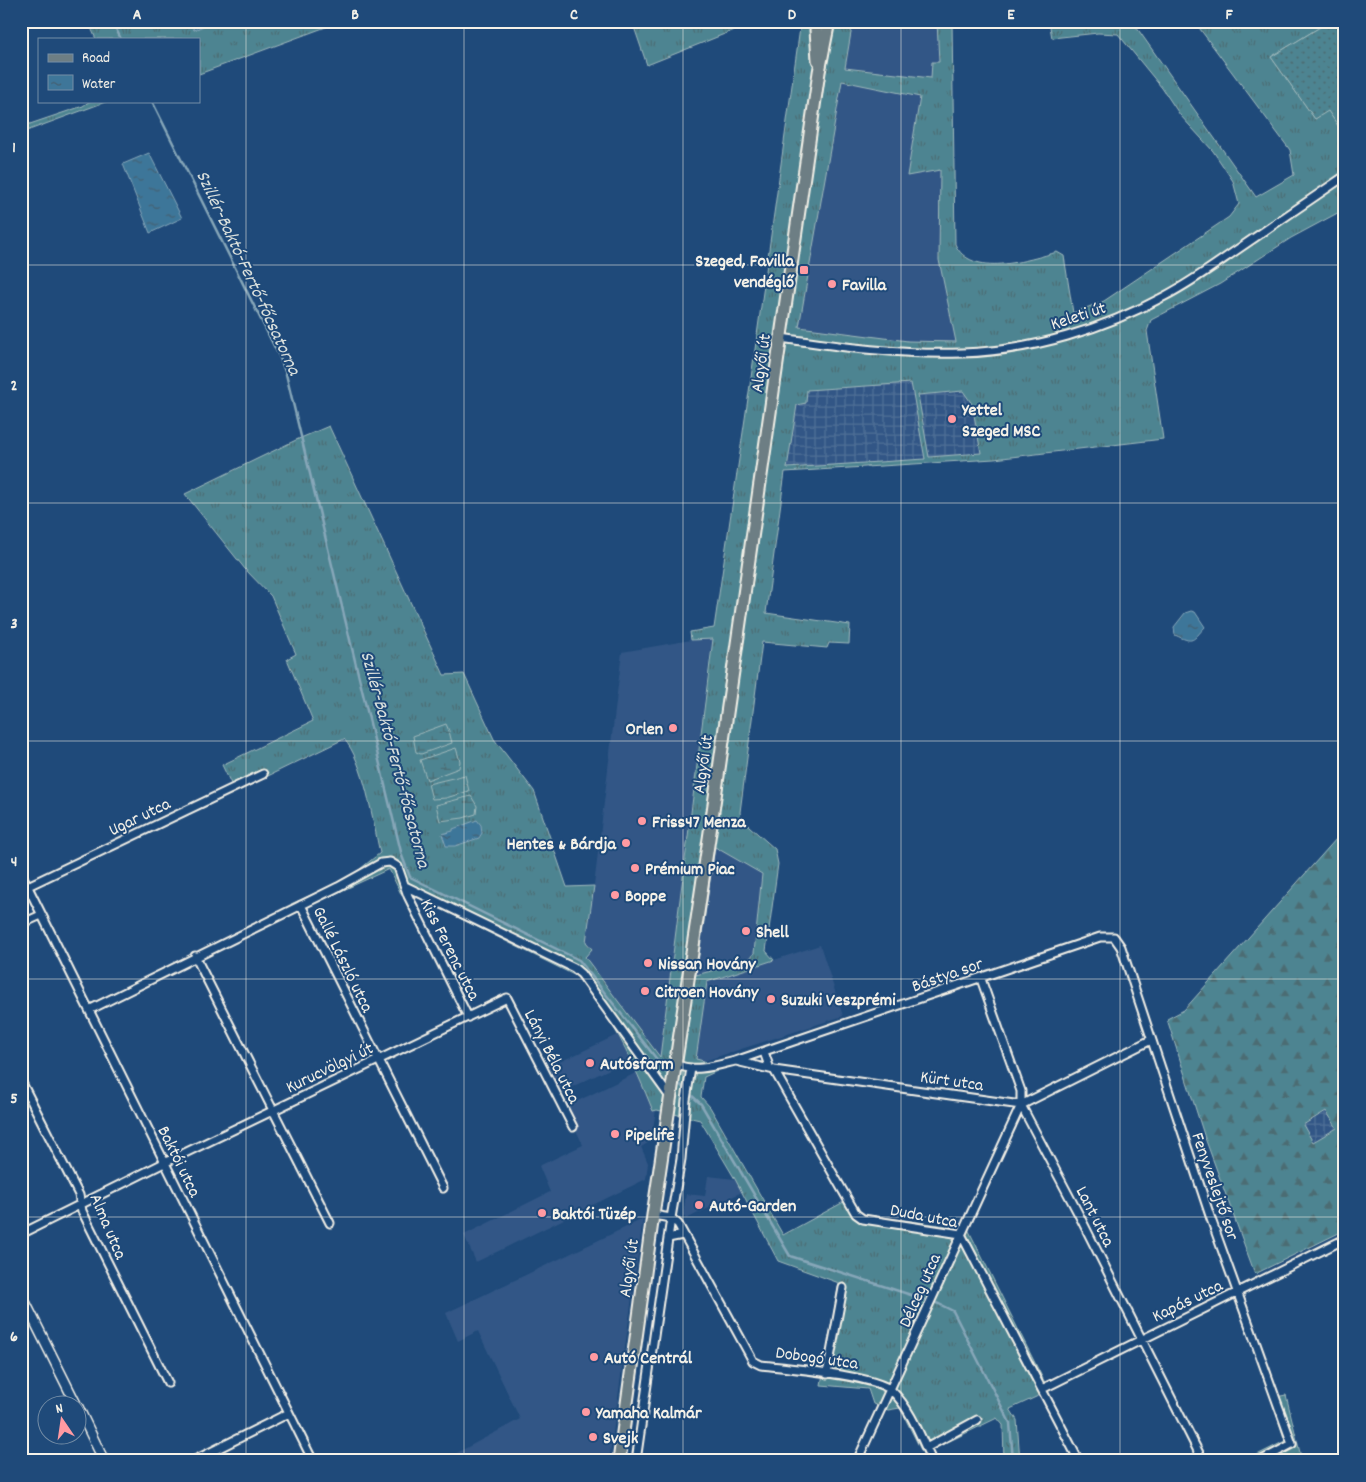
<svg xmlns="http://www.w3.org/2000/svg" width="1366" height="1482" font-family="Dekko,sans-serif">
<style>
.built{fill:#325786}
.industrial{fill:url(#industrial-grid)}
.grass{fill:url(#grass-tufts);stroke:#a1babc;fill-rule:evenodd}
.forest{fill:url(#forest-firs);stroke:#a1babc;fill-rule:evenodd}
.wetland{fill:url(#wetland-marsh);stroke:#a1babc}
.garden{fill:url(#garden-dots);stroke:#a1babc}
.water{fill:url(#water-ripples);stroke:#87a7b9}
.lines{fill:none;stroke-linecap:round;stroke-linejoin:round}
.stream{stroke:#87a7b9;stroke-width:2.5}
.minor-casing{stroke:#f4f1e8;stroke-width:11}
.tertiary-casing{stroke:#f4f1e8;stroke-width:12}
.primary-casing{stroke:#f4f1e8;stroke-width:15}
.minor{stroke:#1f4a7a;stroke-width:7}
.tertiary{stroke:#1f4a7a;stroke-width:9}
.primary{stroke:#6d7e84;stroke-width:11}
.grid{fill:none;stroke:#f4f1e8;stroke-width:1;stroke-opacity:0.55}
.poi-dot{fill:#ff9aa2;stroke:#1f4a7a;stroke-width:2}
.labels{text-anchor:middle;stroke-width:4;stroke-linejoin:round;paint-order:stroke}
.poi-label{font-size:18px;font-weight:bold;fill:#f4f1e8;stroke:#1f4a7a;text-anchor:start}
.street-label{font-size:18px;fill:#f4f1e8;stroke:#1f4a7a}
.water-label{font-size:19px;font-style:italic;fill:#d9dfdc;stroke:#1f4a7a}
.neatline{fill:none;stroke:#f4f1e8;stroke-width:2}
.grid-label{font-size:16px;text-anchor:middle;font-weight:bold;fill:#f4f1e8}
</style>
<defs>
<pattern id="industrial-grid" width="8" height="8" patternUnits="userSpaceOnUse" patternTransform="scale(1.25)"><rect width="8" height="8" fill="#325786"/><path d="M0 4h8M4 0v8" fill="none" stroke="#507097"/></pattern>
<pattern id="grass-tufts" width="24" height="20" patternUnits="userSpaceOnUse" patternTransform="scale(1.25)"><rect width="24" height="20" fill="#4e8491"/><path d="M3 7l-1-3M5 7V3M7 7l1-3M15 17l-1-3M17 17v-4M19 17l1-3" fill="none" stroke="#4c6c73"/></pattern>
<pattern id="forest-firs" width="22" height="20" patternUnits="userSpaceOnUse" patternTransform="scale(1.25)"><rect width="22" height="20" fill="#4e8491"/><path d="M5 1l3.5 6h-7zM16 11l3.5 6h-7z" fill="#4c6c73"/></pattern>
<pattern id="wetland-marsh" width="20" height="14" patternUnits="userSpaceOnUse" patternTransform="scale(1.25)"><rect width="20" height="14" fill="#4e8491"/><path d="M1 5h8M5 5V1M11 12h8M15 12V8" fill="none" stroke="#4c6c73"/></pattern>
<pattern id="garden-dots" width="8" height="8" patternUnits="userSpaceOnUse" patternTransform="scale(1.25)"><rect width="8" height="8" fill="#4e8491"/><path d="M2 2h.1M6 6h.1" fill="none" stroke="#4c6c73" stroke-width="1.8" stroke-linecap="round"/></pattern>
<pattern id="water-ripples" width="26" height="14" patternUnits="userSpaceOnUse" patternTransform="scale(1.25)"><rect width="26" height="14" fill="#3e7699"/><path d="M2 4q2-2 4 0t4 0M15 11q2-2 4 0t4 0" fill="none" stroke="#445f70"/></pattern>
</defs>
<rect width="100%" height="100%" fill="#1f4a7a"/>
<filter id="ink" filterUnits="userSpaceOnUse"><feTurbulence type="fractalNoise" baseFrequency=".02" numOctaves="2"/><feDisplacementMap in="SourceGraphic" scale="10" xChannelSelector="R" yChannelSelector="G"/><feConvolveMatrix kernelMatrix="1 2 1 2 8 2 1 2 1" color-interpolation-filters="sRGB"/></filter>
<g filter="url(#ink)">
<!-- built -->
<path class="built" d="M853 21H937L939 62H932V78L844 68Z
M842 81 920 97 907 176 940 170 939 260 956 342 908 341 798 327Z
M713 638 710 655 660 1057 585 957 592 949 586 942 594 886 622 652 691 640Z
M715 846 762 874 754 953 748 961 696 976Z
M820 945 843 1016 704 1061 695 1059 707 982Z
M617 1035 631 1059 561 1092 549 1067Z
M638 1072 653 1111 656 1110 651 1141 641 1147 648 1163 646 1179 476 1262 464 1235 550 1192 539 1166 583 1145 565 1107Z
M708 1176 735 1179 742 1192 686 1219 683 1215 686 1194 705 1196Z
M643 1219 609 1461H442L520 1419 478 1331 458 1341 446 1313Z"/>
<!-- industrial -->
<path class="industrial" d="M911 382 925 459 787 468 797 405 807 390Z
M963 391 972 404 982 454 928 457 918 395Z
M1327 1111 1337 1128 1313 1142 1303 1125Z"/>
<!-- grass -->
<path class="grass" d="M88 21H190L194 30 214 21H342L199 74V39H96Z
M632 21H757L647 65Z
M801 21H853L845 68 931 78 932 62H939L937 21H952L955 244C971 279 1029 260 1057 252L1064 256 1073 313 1104 301 1229 217 1239 204 1233 181 1213 151 1180 115 1162 88 1118 34 1098 33 1052 38 1049 21H1132L1256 197 1294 175 1290 150 1194 21H1330L1271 57 1315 119 1328 110 1345 136V209L1291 238 1220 284 1151 320 1147 331 1163 439 994 459 785 472 766 613 850 625 849 644 829 643 827 648 762 642 740 812 741 819 775 849 778 864 766 951 774 960 707 982 696 1059 704 1061 717 1071 704 1077 701 1097 710 1107 783 1235 851 1198 861 1214 968 1229 1049 1391 1010 1409 1017 1420 1020 1461H1004L1003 1425 997 1418 923 1454 900 1408 888 1410 873 1404 868 1389 821 1385 839 1283 778 1261 735 1179 700 1120 657 1110 653 1111C634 1064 612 1014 576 976L409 893 402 896 389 869 296 912 291 904 350 877 380 853C373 822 364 761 344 739L235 792 222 765 313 721 287 659 296 654 271 596 245 569 185 494 296 440 329 426 444 675 464 674 494 739 534 791 567 887 594 886 586 942 592 949 585 957 660 1057 713 639 691 640 690 632 714 628 750 385ZM842 81 920 97 907 176 940 170 939 260 956 342 908 341 799 327ZM911 383 925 459 787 468 797 405 806 403 807 390ZM963 391 972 404 981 453 929 457 918 395ZM715 847 762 874 754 953 748 961 696 975Z
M90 101H108L21 133V127L83 106Z
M1286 1395 1302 1461H1245L1285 1441 1271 1398Z"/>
<!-- forest -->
<path class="forest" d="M1345 829V1230L1255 1274 1205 1138 1167 1019 1184 1010ZM1326 1111 1337 1128 1313 1142 1303 1125Z"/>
<!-- wetland -->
<path class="wetland" d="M446 724 449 731 452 743 421 754 416 752 413 736Z
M456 748 460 761 459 768 427 780 420 760Z
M465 775 469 791 446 798 432 799 428 784Z
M471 796 477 806 476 814 463 818 440 821 436 805Z"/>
<!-- garden -->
<path class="garden" d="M1330 21H1345V136L1328 111 1315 119 1271 57Z"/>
<!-- water -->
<path class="water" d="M190 21H214L194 30Z
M149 153 182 218 150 233 123 164Z
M1191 611 1195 612 1205 627C1192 641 1194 644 1175 635L1174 627 1185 613Z
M477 820 481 825 482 833 479 838 455 846H446L442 834 453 831V829Z"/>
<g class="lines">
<!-- stream -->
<path class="stream" d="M112 21 121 39
M152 101 280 358 286 374 402 856 410 877 579 960 670 1076
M676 1081 685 1089
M689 1093 701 1104 790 1256 939 1304 953 1311 1010 1423 1013 1461"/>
<!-- minor casing -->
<g class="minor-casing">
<path id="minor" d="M781 338C841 347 901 355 962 353 1032 351 1104 329 1165 296 1192 282 1216 264 1241 247 1276 223 1310 200 1345 176
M21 873 313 1461
M28 886 263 774
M405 886 574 968 581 974 670 1097
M301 905 443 1188
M21 924 41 915
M195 956 330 1223
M981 979 1021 1091V1105L1078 1213 1203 1461
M89 1010 338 887 381 863 390 862 398 867 408 896 468 1017
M764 1052 770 1069
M736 1061 774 1070 1021 1105 1151 1040
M675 1064C695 1073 715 1066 735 1061L1100 937H1114L1121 947 1211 1219 1292 1444 1260 1461
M774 1070 856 1214 863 1219 961 1234 1079 1461
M21 1081 79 1195 82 1211 168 1383
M653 1215 671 1218 678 1224 753 1361 761 1365C788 1368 875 1375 892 1391 911 1409 921 1438 932 1461
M21 1234 164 1163 507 998 573 1127
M668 1238 683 1235
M827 1374 843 1288
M1042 1389 1345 1239
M926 1448 977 1420
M193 1461 289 1413
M636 1461 671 1218 681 1159 686 1100 691 1068
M857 1461 1021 1105"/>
</g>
<!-- tertiary casing -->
<g class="tertiary-casing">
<path id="tertiary" d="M21 1294 76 1404
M78 1407 104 1461"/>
</g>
<!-- primary casing -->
<g class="primary-casing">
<path id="primary" d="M817 21 816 30 818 60
M619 1461 653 1215 711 825 794 245 819 72 829 21"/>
</g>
<!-- minor -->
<use href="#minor" class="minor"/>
<!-- tertiary -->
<use href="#tertiary" class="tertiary"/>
<!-- primary -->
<use href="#primary" class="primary"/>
</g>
</g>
<!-- grid -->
<path class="grid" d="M246 21V1461M464 21V1461M683 21V1461M901 21V1461M1120 21V1461M21 265H1345M21 503H1345M21 741H1345M21 979H1345M21 1217H1345"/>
<!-- markers -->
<g class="poi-dot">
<rect x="799" y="265" width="10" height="10" rx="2.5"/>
<circle cx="832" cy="284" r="5"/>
<circle cx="952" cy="419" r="5"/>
<circle cx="673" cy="728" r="5"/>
<circle cx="642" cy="821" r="5"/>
<circle cx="626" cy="843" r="5"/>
<circle cx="635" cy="868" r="5"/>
<circle cx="615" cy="895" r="5"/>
<circle cx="746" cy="931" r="5"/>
<circle cx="648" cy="963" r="5"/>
<circle cx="645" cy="991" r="5"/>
<circle cx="771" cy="999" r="5"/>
<circle cx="590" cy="1063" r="5"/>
<circle cx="615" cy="1134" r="5"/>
<circle cx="699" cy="1205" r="5"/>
<circle cx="542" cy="1213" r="5"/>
<circle cx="594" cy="1357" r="5"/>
<circle cx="586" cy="1412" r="5"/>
<circle cx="593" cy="1437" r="5"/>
</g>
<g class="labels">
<!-- poi labels -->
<g class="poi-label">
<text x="794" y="266" text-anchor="end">Szeged, Favilla<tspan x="794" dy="21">vendéglő</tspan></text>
<text x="842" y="290">Favilla</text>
<text x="962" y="415">Yettel<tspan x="962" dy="21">Szeged MSC</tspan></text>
<text x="663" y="734" text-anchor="end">Orlen</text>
<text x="652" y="827">Friss47 Menza</text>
<text x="616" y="849" text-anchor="end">Hentes &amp; Bárdja</text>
<text x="645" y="874">Prémium Piac</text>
<text x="625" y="901">Boppe</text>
<text x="756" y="937">Shell</text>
<text x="658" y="969">Nissan Hovány</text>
<text x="655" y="997">Citroen Hovány</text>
<text x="781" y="1005">Suzuki Veszprémi</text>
<text x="600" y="1069">Autósfarm</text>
<text x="625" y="1140">Pipelife</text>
<text x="709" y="1211">Autó-Garden</text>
<text x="552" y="1219">Baktói Tüzép</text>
<text x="604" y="1363">Autó Centrál</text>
<text x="596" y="1418">Yamaha Kalmár</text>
<text x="603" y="1443">Svejk</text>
</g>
<!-- street labels -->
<g class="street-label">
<text transform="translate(1078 315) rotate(-18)" y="6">Keleti út</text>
<text transform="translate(760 363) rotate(-82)" y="6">Algyői út</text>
<text transform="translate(702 764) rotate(-82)" y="6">Algyői út</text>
<text transform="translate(139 816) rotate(-26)" y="6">Ugar utca</text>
<text transform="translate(451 949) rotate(63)" y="6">Kiss Ferenc utca</text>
<text transform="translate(344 959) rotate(64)" y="6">Gallé László utca</text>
<text transform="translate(947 974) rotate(-19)" y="6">Bástya sor</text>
<text transform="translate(553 1056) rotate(63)" y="6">Lányi Béla utca</text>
<text transform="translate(329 1067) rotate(-26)" y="6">Kurucvölgyi út</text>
<text transform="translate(952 1080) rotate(8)" y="6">Kürt utca</text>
<text transform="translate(180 1161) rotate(64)" y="6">Baktói utca</text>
<text transform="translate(1216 1186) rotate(71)" y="6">Fenyveslejtő sor</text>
<text transform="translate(924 1215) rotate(11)" y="6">Duda utca</text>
<text transform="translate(1096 1216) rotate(63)" y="6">Lant utca</text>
<text transform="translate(109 1226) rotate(67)" y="6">Alma utca</text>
<text transform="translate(628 1268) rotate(-82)" y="6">Algyői út</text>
<text transform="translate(919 1290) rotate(-66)" y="6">Délceg utca</text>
<text transform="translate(1187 1300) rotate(-26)" y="6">Kapás utca</text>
<text transform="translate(817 1357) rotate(8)" y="6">Dobogó utca</text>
</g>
<!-- water labels -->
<g class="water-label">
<text transform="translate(250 272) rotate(65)" y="7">Szillér-Baktó-Fertő-főcsatorna</text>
<text transform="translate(397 759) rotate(75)" y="7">Szillér-Baktó-Fertő-főcsatorna</text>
</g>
</g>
<!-- margin -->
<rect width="1366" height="1482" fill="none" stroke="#1f4a7a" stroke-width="55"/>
<!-- legend -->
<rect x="38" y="38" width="162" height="65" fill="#1f4a7a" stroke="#748da6"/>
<rect x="48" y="54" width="25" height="8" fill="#6d7e84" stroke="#748da6"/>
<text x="82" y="62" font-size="15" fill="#f4f1e8">Road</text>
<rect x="48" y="75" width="25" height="15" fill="url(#water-ripples)" stroke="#748da6"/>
<text x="82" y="88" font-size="15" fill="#f4f1e8">Water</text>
<!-- north arrow -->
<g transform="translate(62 1420) rotate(347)"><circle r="24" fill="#1f4a7a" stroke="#748da6"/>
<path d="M0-4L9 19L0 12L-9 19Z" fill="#ff9aa2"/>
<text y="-8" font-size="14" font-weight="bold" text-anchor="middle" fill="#f4f1e8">N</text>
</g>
<rect x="28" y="28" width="1310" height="1426" class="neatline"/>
<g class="grid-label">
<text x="137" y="19">A</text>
<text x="355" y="19">B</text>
<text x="574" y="19">C</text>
<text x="792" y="19">D</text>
<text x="1011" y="19">E</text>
<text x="1229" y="19">F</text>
<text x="14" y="152">1</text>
<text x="14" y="390">2</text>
<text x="14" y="628">3</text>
<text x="14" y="866">4</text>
<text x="14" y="1103">5</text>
<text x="14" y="1341">6</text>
</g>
</svg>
